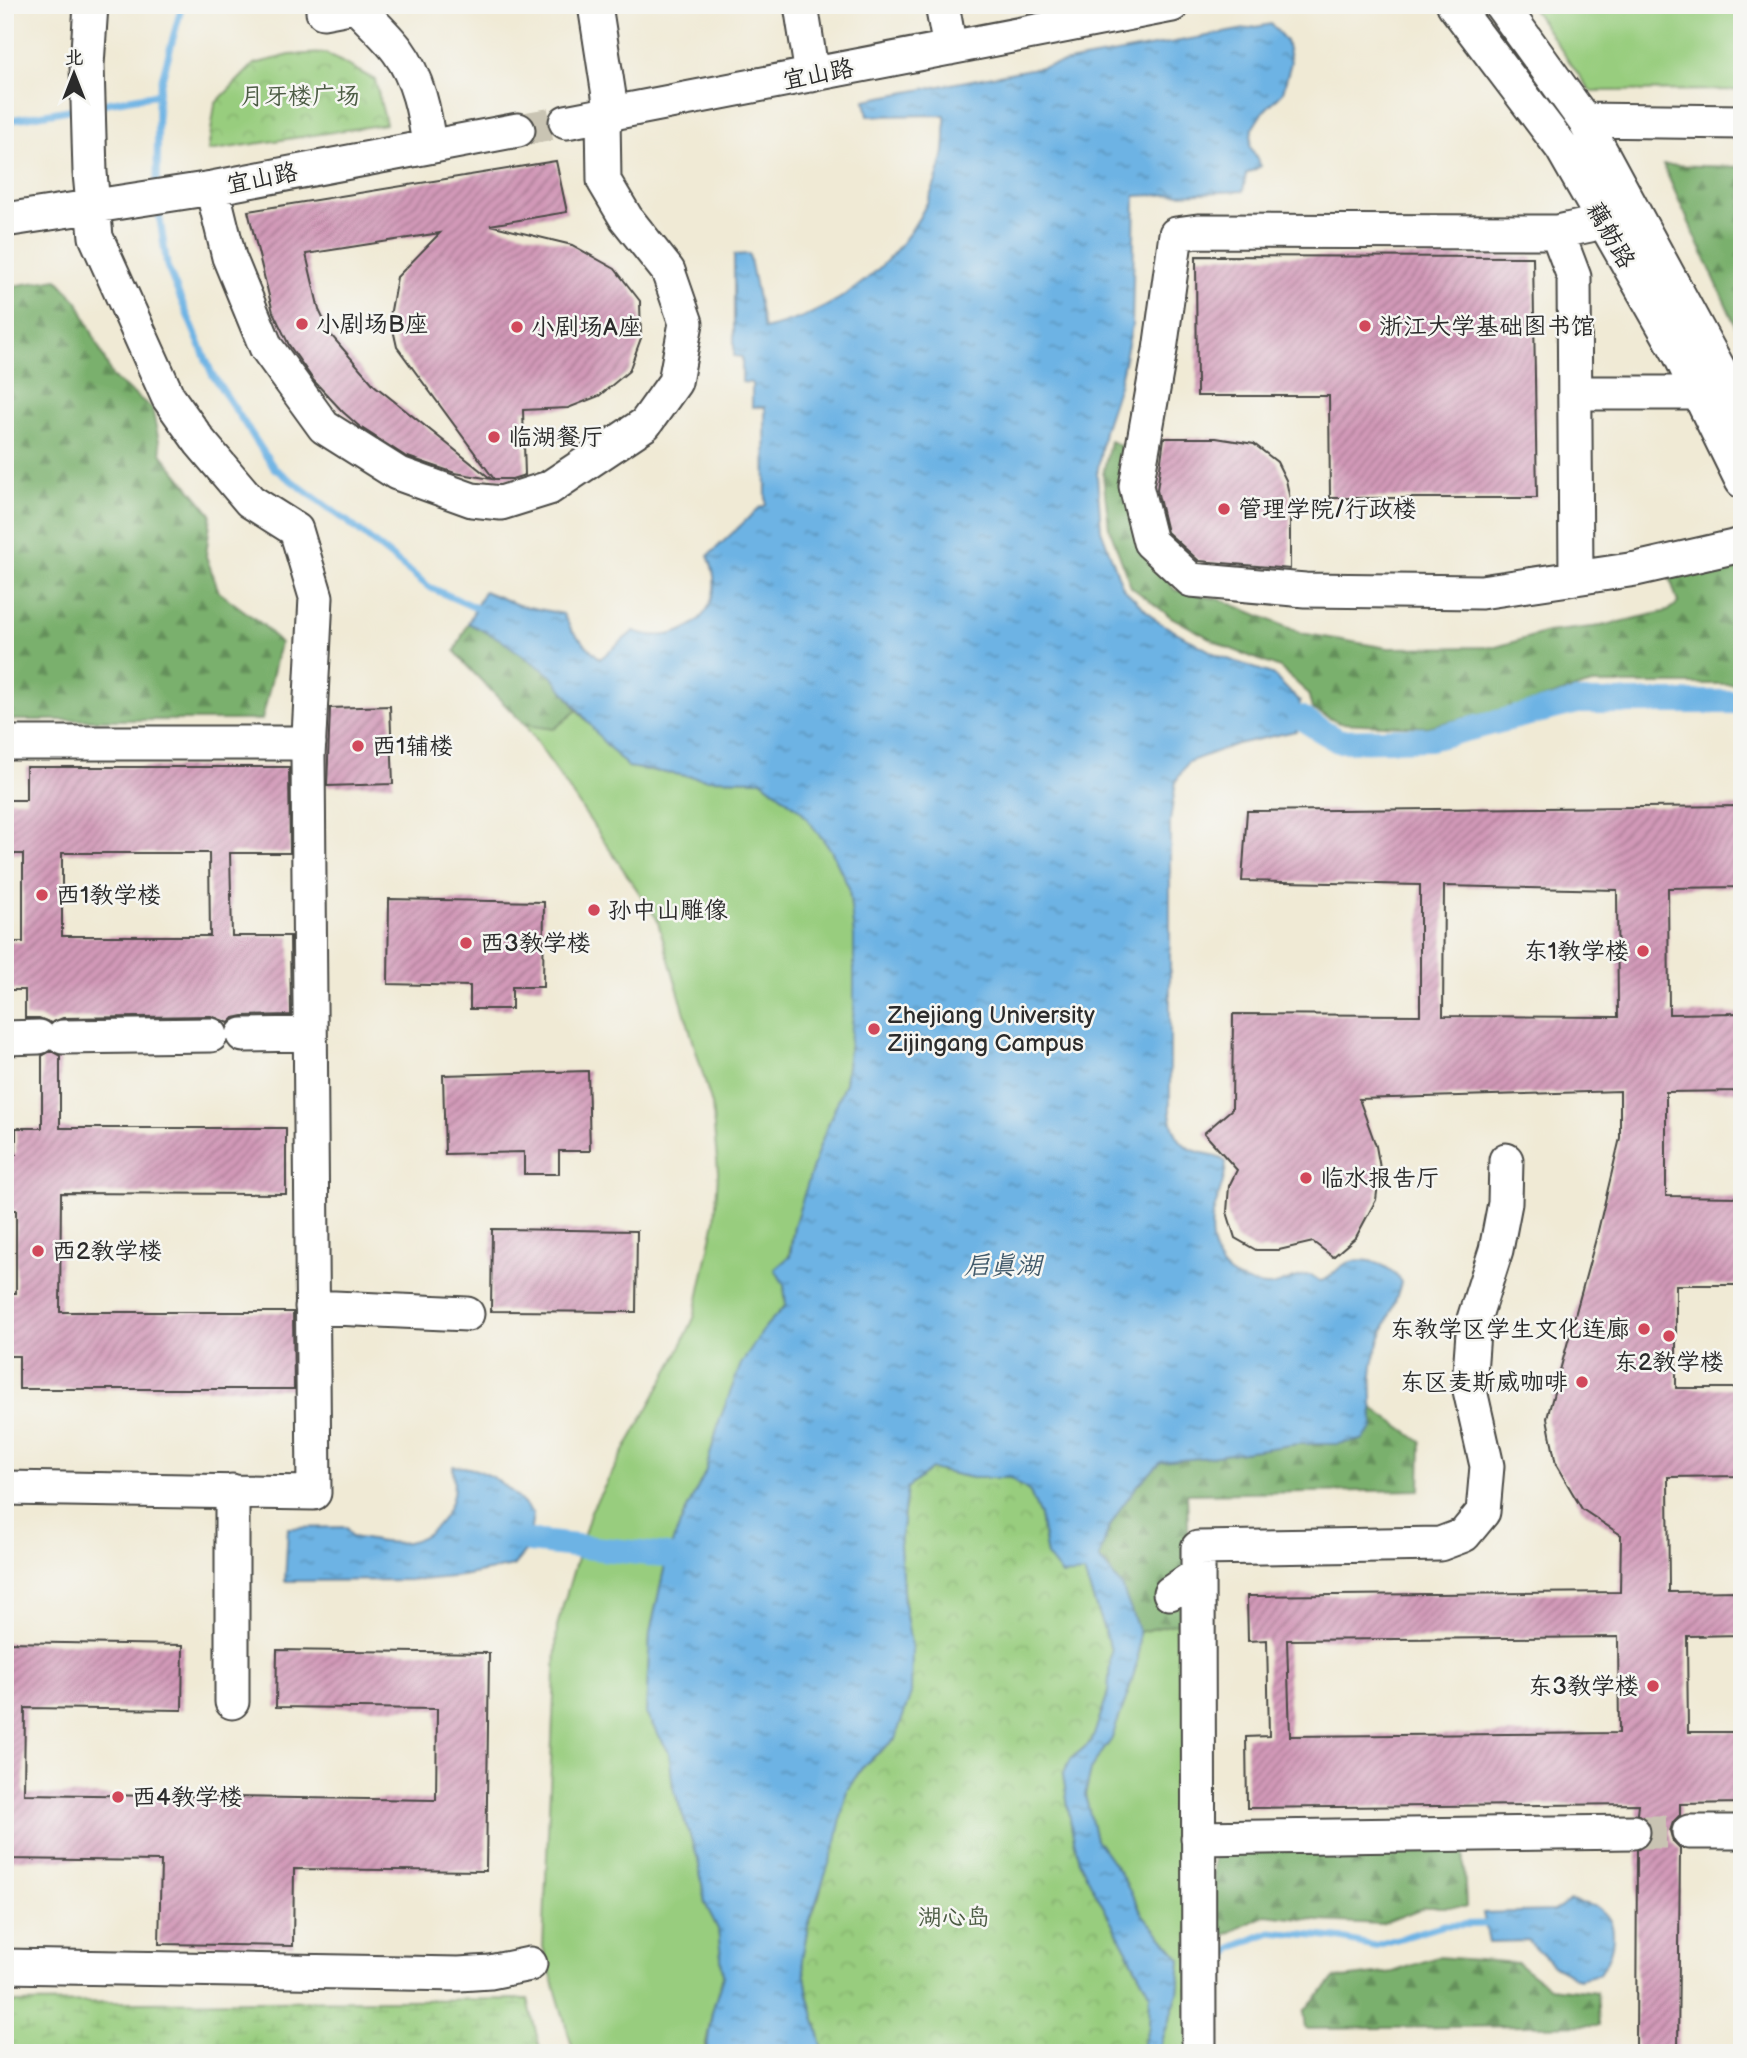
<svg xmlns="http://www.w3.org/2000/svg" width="1747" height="2058" font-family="'Balsamiq Sans','LXGW WenKai TC',sans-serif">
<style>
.grass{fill:#98cd7e;stroke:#627c54;stroke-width:2}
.forest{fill:url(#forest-firs);stroke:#526e4c;stroke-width:2}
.wetland{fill:url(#wetland-marsh);stroke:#627c54;stroke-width:2}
.park{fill:url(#park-crowns);stroke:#627c54;stroke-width:2}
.water{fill:url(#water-ripples);stroke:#4c6f88;stroke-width:2}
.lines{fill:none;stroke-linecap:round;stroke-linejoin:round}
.stream{stroke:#6db3e4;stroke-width:7}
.canal{stroke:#6db3e4;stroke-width:24}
.building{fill:url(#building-hatch);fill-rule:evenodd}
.minor-tunnel{stroke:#c9c4b3;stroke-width:33;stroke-dasharray:33 17;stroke-linecap:butt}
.minor-casing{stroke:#494844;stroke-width:37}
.minor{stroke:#fff;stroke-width:33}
.poi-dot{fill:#d1495b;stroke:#f6f6f2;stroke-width:2.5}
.labels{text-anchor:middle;stroke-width:5;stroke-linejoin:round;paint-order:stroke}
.street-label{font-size:24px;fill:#2b2b2b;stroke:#f6f6f2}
.park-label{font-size:24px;fill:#4c5c44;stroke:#f6f6f2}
.poi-label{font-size:24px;fill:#2b2b2b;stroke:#f6f6f2;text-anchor:start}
.water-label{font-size:26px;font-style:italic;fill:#425b6c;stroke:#f6f6f2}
</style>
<defs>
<pattern id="forest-firs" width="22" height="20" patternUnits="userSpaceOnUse" patternTransform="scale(1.75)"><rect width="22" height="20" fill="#7ab06d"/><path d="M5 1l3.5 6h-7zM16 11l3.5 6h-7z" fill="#648f5a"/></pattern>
<pattern id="wetland-marsh" width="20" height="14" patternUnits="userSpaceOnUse" patternTransform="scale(1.75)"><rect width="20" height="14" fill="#98cd7e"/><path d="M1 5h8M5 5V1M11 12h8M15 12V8" fill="none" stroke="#83b06d"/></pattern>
<pattern id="park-crowns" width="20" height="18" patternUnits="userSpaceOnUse" patternTransform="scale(1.75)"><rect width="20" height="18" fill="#98cd7e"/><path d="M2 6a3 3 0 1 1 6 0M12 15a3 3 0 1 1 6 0" fill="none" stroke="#83b06d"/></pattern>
<pattern id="water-ripples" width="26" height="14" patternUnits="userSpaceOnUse" patternTransform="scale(1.75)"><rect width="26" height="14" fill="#6db3e4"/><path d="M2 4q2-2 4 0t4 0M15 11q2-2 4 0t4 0" fill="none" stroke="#5a92b9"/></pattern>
<pattern id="building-hatch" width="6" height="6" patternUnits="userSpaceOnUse" patternTransform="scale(1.75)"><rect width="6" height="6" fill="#d299b8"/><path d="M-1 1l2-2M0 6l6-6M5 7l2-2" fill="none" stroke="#ab7d96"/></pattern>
</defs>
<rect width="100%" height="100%" fill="#f6f6f2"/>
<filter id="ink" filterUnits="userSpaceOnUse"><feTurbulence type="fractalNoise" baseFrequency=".0143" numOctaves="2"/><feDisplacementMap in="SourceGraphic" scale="14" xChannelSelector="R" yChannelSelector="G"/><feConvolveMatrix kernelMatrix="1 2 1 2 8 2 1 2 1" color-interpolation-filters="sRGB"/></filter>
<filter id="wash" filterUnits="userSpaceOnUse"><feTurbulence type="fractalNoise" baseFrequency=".00686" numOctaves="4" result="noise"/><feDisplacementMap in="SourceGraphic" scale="28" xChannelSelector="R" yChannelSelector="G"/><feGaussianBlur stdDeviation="1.57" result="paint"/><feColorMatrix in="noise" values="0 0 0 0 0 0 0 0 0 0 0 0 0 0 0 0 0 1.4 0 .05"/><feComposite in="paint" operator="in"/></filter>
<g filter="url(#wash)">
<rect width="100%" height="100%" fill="#f0ead5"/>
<!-- grass -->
<path class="grass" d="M1530 5H1742V90L1590 91Z
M577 710 628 767 707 779 761 780 801 811 831 850 849 888 854 936V1009L845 1083 820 1145 794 1226 784 1285 786 1305 766 1326 720 1419 705 1473 684 1515 667 1556 650 1633 646 1714 669 1752 673 1787 698 1859 705 1903 718 1929 723 1976 712 2012 705 2049 701 2053H574L543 1947 557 1626 591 1511 675 1359 694 1318 715 1220 718 1172 712 1105 657 919 525 725 554 729Z
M1191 1620 1188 2053H1158L1178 1993 1181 1959 1143 1915 1120 1873 1096 1839 1085 1795 1092 1766 1111 1740 1127 1696 1138 1660 1139 1632Z"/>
<!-- forest -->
<path class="forest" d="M1663 165 1742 167V340Z
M57 279 78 302 113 378 152 408 162 455 211 514 206 556 219 592 263 625 280 643 262 720H5V287Z
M1110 441 1130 450 1136 540 1175 590 1222 600 1301 633 1388 648 1496 647 1547 632 1601 626 1668 611 1678 603 1670 578 1742 563V684H1592L1515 707 1426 727 1339 723 1312 709 1308 693 1280 668 1226 647 1171 617 1131 587 1109 527 1103 475Z
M468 623 498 638 553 676 577 710 554 729 525 725 467 666 455 651Z
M1373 1408 1421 1442 1420 1490 1187 1494 1191 1620 1139 1632 1122 1587 1099 1558 1108 1530 1122 1506 1138 1485 1161 1462 1209 1457 1297 1444H1337L1373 1428Z
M1463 1846 1466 1907H1425L1381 1924 1318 1921 1266 1915 1214 1940V1848Z
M1437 1957 1518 1963 1549 1987 1597 1992 1599 2025 1306 2029 1304 2011 1334 1979 1393 1972Z"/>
<!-- wetland -->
<path class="wetland" d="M528 1999 541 2053H5V2003Z"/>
<!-- park -->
<path class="park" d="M325 53 375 80 386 124 208 151 215 104 254 64 290 55Z
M931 1469 972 1478H1010L1030 1492 1040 1516 1047 1556 1084 1573 1111 1650 1108 1693 1092 1741 1071 1759 1063 1775 1072 1831 1079 1861 1150 1994 1149 2027 1140 2053H824L808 1994 802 1958 808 1926 819 1896 847 1790 864 1765 895 1739 912 1650 904 1604 900 1546 907 1487Z"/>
<!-- water -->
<path class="water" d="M1271 24 1286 41 1291 62 1283 92 1262 113 1252 129 1250 146 1261 166 1246 174 1243 191 1135 196 1132 326 1119 385 1104 431 1097 475 1101 530 1123 588 1157 621 1219 656 1272 674 1300 702 1296 731 1237 744 1188 762 1176 781 1170 821V1113C1173 1131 1179 1147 1199 1152 1212 1156 1214 1153 1226 1162 1226 1183 1215 1200 1212 1220 1209 1242 1216 1270 1239 1279 1249 1282 1259 1287 1270 1286 1285 1284 1293 1275 1311 1275L1320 1281C1331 1279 1333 1272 1342 1266 1362 1253 1390 1264 1401 1282 1395 1308 1381 1330 1375 1356 1369 1380 1373 1404 1373 1428L1362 1440 1337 1444H1297L1209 1457 1161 1462 1138 1485 1122 1506 1108 1530 1099 1558 1122 1587 1139 1632 1138 1660 1127 1696 1111 1740 1092 1766 1085 1795 1096 1839 1120 1873 1143 1915 1181 1959 1178 1993 1158 2053H1140L1149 2027 1150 1994 1079 1861 1072 1831 1063 1775 1071 1759 1092 1741 1108 1693 1111 1650 1084 1573 1062 1575 1047 1556 1040 1516 1030 1492 1010 1478H972L931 1469 907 1488 900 1546 904 1604 912 1650 911 1694 895 1739 864 1765 847 1790 835 1846 808 1926 802 1958 808 1994 824 2053H706L712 2012 723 1976 718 1929 705 1903 698 1859 673 1787 669 1752 646 1714 650 1633 667 1556 684 1515 705 1473 720 1419 741 1364 766 1326 786 1305 784 1285 775 1269 790 1256 794 1226 820 1145 845 1083 854 1009V936L849 888 831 850 801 811 761 780 707 779 628 767 602 740 552 676 498 638 468 623 484 591 518 605 563 614 572 631 600 659 634 631C684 650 732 607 708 556L759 508 766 505 765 407H752V383L742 382V357L734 356V255L749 254 764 329C851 309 922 246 943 157 946 144 945 128 945 115L868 116 865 100Z
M453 1466C489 1467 510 1488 533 1514L528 1548 513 1566 462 1576 421 1580 285 1581 288 1528 346 1527 352 1537C369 1539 389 1545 407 1542 430 1538 449 1517 453 1494 455 1485 453 1475 453 1466Z
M1571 1901C1579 1903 1591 1904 1598 1908 1623 1924 1612 1953 1600 1974L1578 1979 1554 1966 1528 1941 1489 1942 1483 1913 1554 1911Z"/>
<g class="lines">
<!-- stream -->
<path class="stream" d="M96 105 158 94
M5 121 80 108
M157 187 158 94 182 5
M158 206 167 266 212 374 274 468 348 522 429 587 476 608
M1210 1978 1232 1948 1270 1932 1337 1938 1374 1946 1444 1925 1485 1924"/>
<!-- canal -->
<path class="canal" d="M1299 717 1338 741 1429 739 1577 702H1742
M530 1541 667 1556"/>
</g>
<g id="blocks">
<!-- building -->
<path class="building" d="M556 161 567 212 490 225 572 245 615 269 640 301 641 338 629 371 599 396 568 408 523 410 525 475 512 479H494L397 347 390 316 397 277 440 233 306 254 319 310 331 335 374 385 491 479 455 473 405 456 360 427 343 412 314 381 289 345 273 312 248 211Z
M1196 256 1533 257 1537 498H1330L1329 396H1197Z
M1164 438H1216L1254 444 1277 462 1286 480 1290 499V569L1199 561 1167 532 1157 490Z
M390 706 393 784 327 786 330 708Z
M26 767H289L290 853H230L232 936H290L291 1015 243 1016 234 1018 229 1023 211 1016 63 1018 51 1023 39 1018H25V990H5V942H23V854H5V800H26ZM62 853H209L210 936H62Z
M1742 806V887L1668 888 1669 1014 1742 1013V1091L1666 1092V1196L1742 1197V1285H1676V1388H1742V1476L1668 1477 1669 1592 1742 1591V1635L1687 1636 1688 1732H1742V1803L1680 1804V1815L1673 1822 1670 1831 1673 1842 1680 1849 1678 2053H1636L1637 1850 1649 1842 1652 1832 1649 1822 1637 1814 1638 1804 1247 1808 1246 1737 1269 1736 1267 1640 1248 1641 1247 1596 1620 1592 1621 1535 1582 1509 1556 1465 1547 1418 1597 1235 1620 1138V1091L1359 1099 1376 1146 1380 1168 1376 1200 1356 1237 1333 1257 1313 1242 1279 1250H1256L1235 1238 1227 1212 1229 1186 1237 1170 1204 1133 1232 1109 1233 1014 1420 1015V885L1242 881 1247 811ZM1444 886 1617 890 1618 1017 1443 1016ZM1618 1637 1619 1733 1290 1736 1287 1640Z
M389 899 544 902 543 987H512V1009H470V986L388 984Z
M51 1051 60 1056V1128H286V1194L61 1193 60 1312H293L294 1389H19V1356H5V1293H16V1210H5V1154H16V1128H42V1056Z
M588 1071 590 1151H559V1174H524V1152L445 1154 443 1075Z
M492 1229 637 1231 636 1312 491 1311Z
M5 1642 183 1645 182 1710 25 1708 24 1794 436 1800 437 1709 276 1707 277 1650 489 1653 486 1871 294 1869 293 1946 159 1944 161 1861 5 1859Z"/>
</g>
</g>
<g filter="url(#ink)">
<use href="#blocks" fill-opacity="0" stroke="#494844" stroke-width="2"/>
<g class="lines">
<!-- minor-tunnel -->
<path class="minor-tunnel" d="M518 130 566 122
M1633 1832H1689"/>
<!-- minor casing -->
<g class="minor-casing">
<path id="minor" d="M323 5V12L360 5
M595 5 612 115
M801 5 812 75
M942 5 950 48
M1454 5 1562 148 1679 353 1742 481
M1501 5 1584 120 1742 412
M356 6C370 21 386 35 398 51 418 78 425 113 429 146
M1584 120 1742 122
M566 122 1172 5
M212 188 229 257 266 347 324 427 397 473 472 500 501 503 549 488 645 424 675 382 686 323 668 271 626 218 604 181 603 116
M1602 219 1590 225 1557 232 1198 231 1176 234 1160 350 1136 486 1150 542 1191 580 1305 590 1481 592 1636 569 1742 545
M5 220 212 188 518 130
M1557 232 1574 277 1576 578
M1575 393H1699
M5 743H309
M243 1035 310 1034
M63 1037 211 1035
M5 1038 39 1037
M312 1307 467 1314
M5 1488 314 1493 308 756 316 597 296 530 250 501 200 442 168 397 96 237 90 173 87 65 91 5
M232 1491V1702
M1170 1593 1198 1574
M1689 1832H1742
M1198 1838 1633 1832
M5 1966 459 1974 490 1972 530 1964
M1199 2053 1198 1548 1440 1544 1464 1535 1483 1512 1487 1466 1469 1386 1474 1319 1496 1250 1505 1203 1506 1160"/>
</g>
<!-- minor -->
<use href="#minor" class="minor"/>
</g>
</g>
<!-- markers -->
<g class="poi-dot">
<circle cx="302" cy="324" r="7"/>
<circle cx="1365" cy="326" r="7"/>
<circle cx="517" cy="327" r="7"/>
<circle cx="494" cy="437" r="7"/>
<circle cx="1224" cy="509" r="7"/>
<circle cx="358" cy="746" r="7"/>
<circle cx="42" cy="895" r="7"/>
<circle cx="594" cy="910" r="7"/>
<circle cx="466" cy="943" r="7"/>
<circle cx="1643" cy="951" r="7"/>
<circle cx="874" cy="1029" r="7"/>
<circle cx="1306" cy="1178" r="7"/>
<circle cx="38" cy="1251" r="7"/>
<circle cx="1644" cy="1329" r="7"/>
<circle cx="1669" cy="1336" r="7"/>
<circle cx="1582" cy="1382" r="7"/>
<circle cx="1653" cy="1686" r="7"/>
<circle cx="118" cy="1797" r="7"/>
</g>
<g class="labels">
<!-- street labels -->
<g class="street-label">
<text transform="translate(818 74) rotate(-11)" y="8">宜山路</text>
<text transform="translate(262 178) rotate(-11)" y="8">宜山路</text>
<text transform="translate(1611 235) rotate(60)" y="8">藕舫路</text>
</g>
<!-- park labels -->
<g class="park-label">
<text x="300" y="104">月牙楼广场</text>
<text x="954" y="1925">湖心岛</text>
</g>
<!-- poi labels -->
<g class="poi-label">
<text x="316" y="332">小剧场B座</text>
<text x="1379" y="334">浙江大学基础图书馆</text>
<text x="531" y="335">小剧场A座</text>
<text x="508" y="445">临湖餐厅</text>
<text x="1238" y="517">管理学院/行政楼</text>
<text x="372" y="754">西1辅楼</text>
<text x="56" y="903">西1教学楼</text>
<text x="608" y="918">孙中山雕像</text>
<text x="480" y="951">西3教学楼</text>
<text x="1629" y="959" text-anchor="end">东1教学楼</text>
<text x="888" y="1023">Zhejiang University<tspan x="888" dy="28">Zijingang Campus</tspan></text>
<text x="1320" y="1186">临水报告厅</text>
<text x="52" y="1259">西2教学楼</text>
<text x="1630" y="1337" text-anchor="end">东教学区学生文化连廊</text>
<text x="1669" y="1370" text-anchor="middle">东2教学楼</text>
<text x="1568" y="1390" text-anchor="end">东区麦斯威咖啡</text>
<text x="1639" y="1694" text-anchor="end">东3教学楼</text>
<text x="132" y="1805">西4教学楼</text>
</g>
<!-- water labels -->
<g class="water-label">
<text x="1003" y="1274">启真湖</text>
</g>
</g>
<!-- margin -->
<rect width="1747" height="2058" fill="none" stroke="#f6f6f2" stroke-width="28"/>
<!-- north arrow -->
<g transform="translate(74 74)" stroke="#f6f6f2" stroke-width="5" paint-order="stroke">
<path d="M0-5L12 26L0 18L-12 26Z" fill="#2b2b2b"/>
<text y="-10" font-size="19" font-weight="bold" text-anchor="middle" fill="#2b2b2b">北</text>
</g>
</svg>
